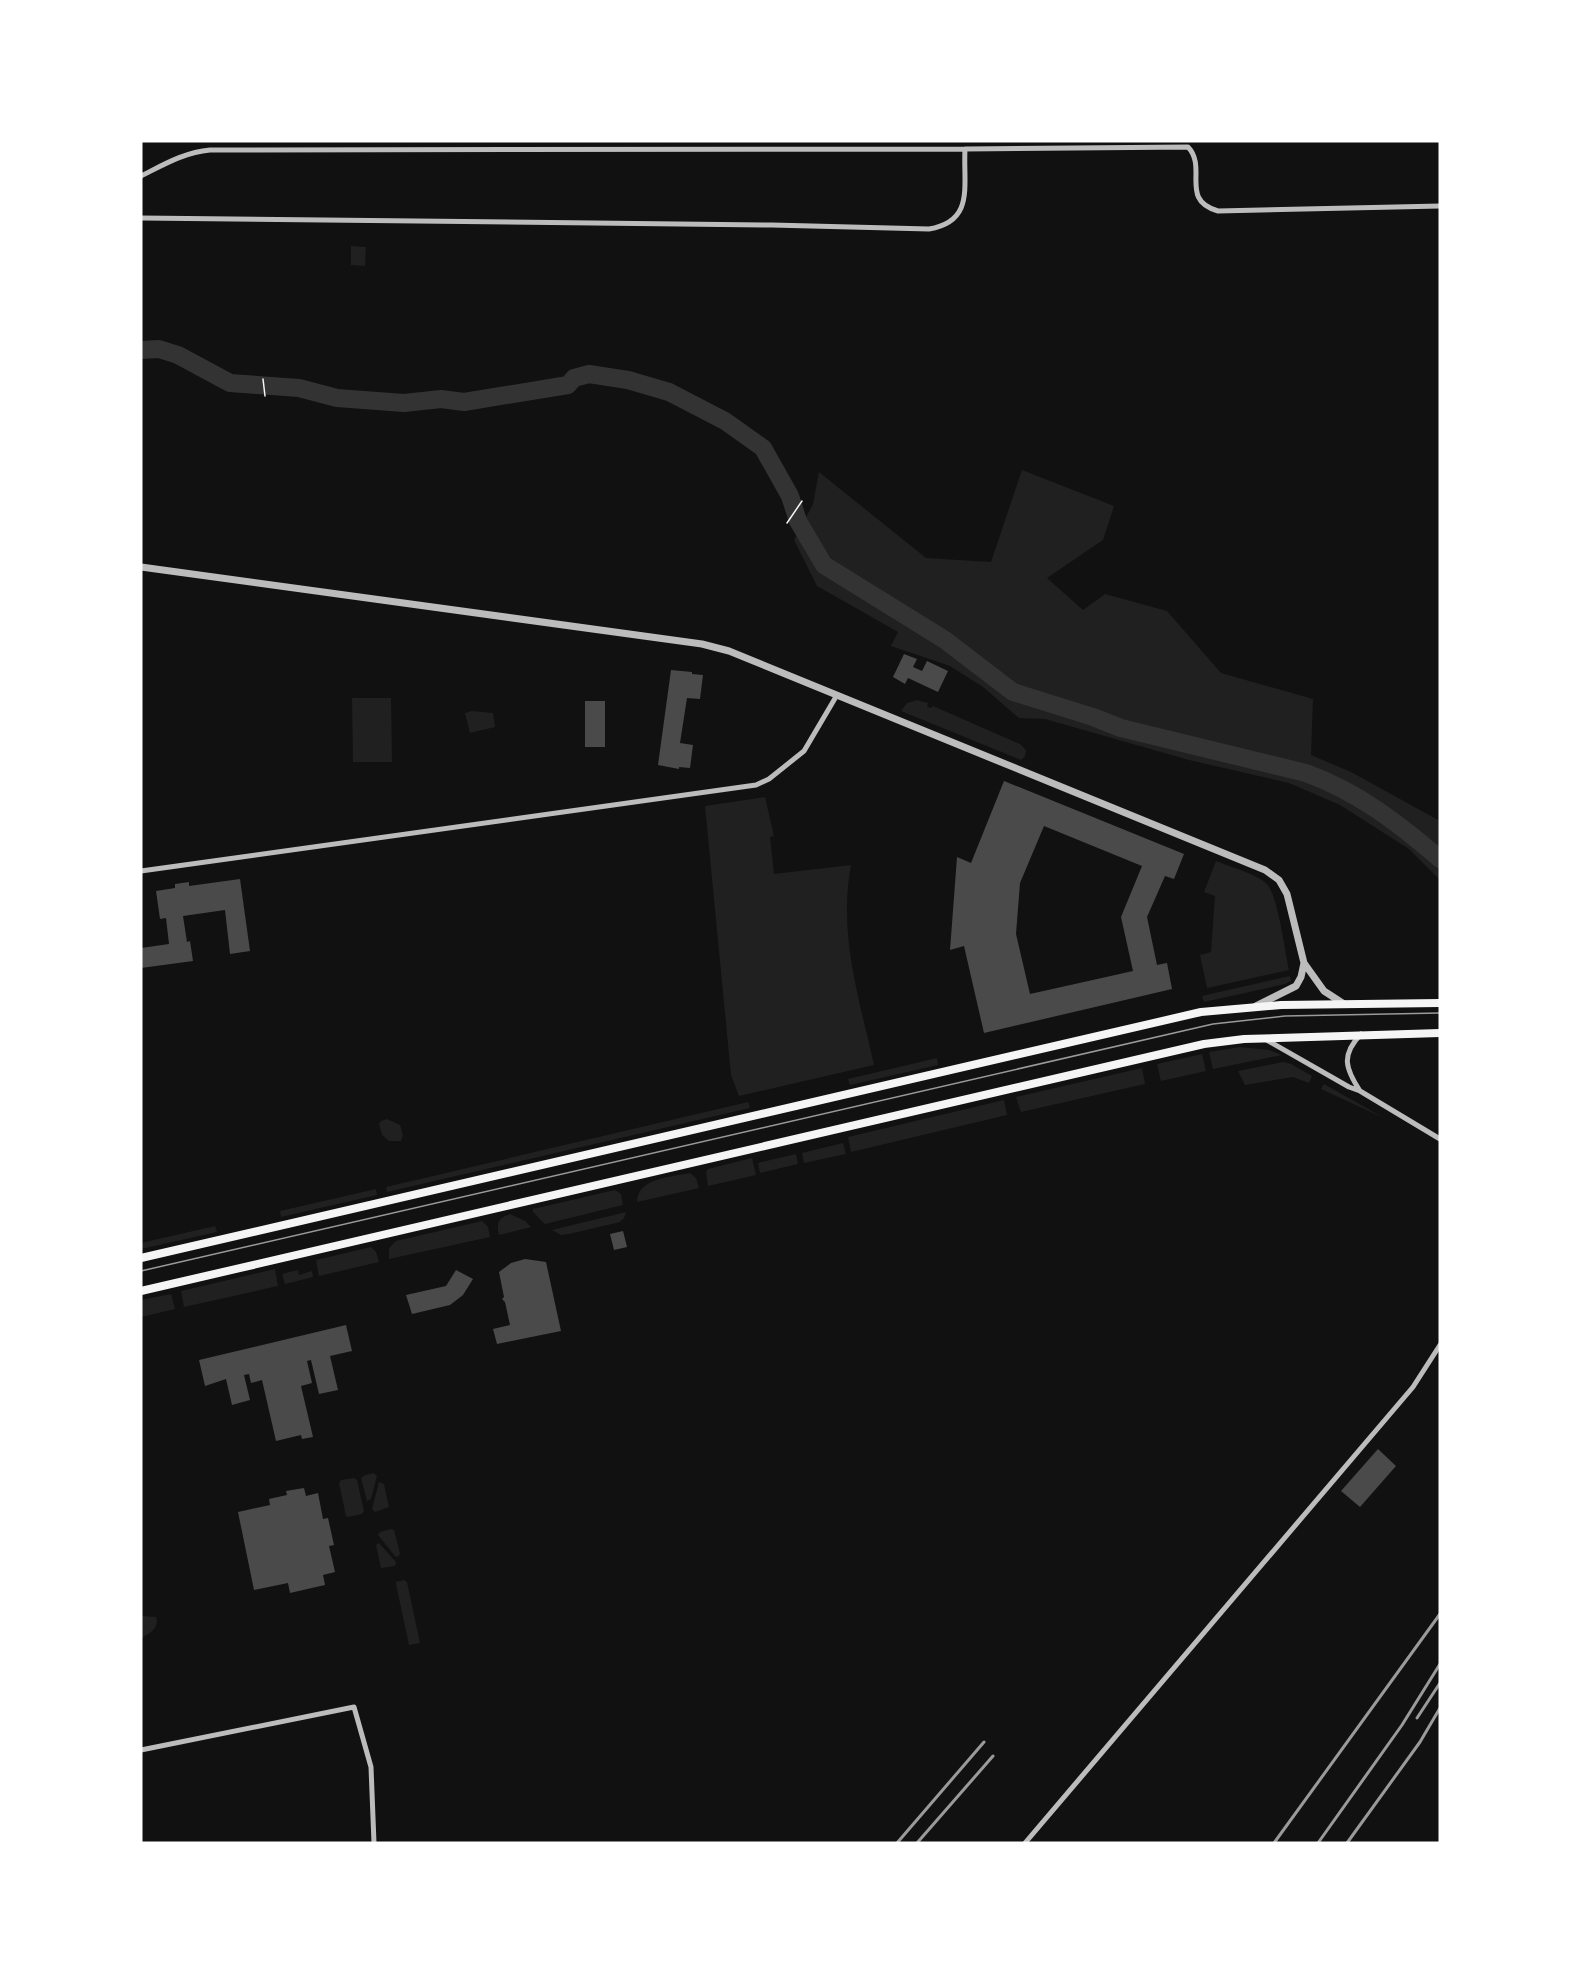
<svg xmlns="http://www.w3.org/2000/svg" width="1581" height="1984" font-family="Ubuntu,sans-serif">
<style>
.green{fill:#202020}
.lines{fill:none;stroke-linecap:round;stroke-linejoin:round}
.river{stroke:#333;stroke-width:18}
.building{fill:#4a4a4a;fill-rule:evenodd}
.path{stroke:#f5f5f5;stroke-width:1.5}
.minor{stroke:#bcbcbc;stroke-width:5}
.tertiary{stroke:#bcbcbc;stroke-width:7}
.secondary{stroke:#f5f5f5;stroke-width:8}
.tram{stroke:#9a9a9a;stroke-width:1.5}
.rail{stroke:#9a9a9a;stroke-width:3}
</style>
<rect width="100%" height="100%" fill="#111"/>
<!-- green -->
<path class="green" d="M351 246 366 247 365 266 351 265Z
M1022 470 1114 506 1103 540 1047 578 1083 610 1105 594 1167 611 1221 673 1313 699 1311 755 1351 772 1440 821V880L1409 849 1340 805 1289 783 1189 760 1045 719 1019 718 983 687 950 666 891 646 898 632 817 586 794 540 813 504 819 472 926 558 991 562Z
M352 698H391L392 762H353Z
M917 700 928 703 927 707 931 708 933 706 1020 744 1026 750 1025 756 1021 760 901 711 907 703Z
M472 711 493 713 495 727 470 733 465 713Z
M765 797 774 836 770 837 774 874 851 865C838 935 859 997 874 1065L739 1096 731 1075 705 806Z
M1216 861C1230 867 1257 874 1267 884 1278 896 1285 952 1289 970L1207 988 1200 955 1211 952 1215 896 1204 892Z
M1290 976 1291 981 1285 984 1204 1002 1202 996Z
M1240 1047 1269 1050 1282 1055 1213 1069 1209 1052Z
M1202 1054 1206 1071 1161 1081 1157 1064Z
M937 1058 938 1065 850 1085 848 1079Z
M1283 1062 1291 1064 1312 1076 1309 1083 1293 1077 1245 1085 1238 1071Z
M1142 1068 1145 1084 1021 1112 1016 1097Z
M1324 1084 1384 1118 1321 1089Z
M1004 1100 1007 1115 851 1152 848 1137Z
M748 1102 750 1108 387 1192 386 1187Z
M387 1119 400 1125 403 1135 401 1141H389L382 1135 379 1124 381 1121Z
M843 1143 846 1154 804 1163 802 1153Z
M796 1154 798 1164 760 1173 758 1163Z
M752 1158 756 1175 708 1186 706 1172 708 1169Z
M690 1173 696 1178 699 1188 637 1202C637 1178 671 1177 690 1173Z
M376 1189 377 1195 281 1217 280 1211Z
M615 1190 621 1194 623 1205 545 1224 533 1212V1209Z
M626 1212 624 1218 620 1222 569 1234 561 1235 552 1230Z
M510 1214 525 1221 531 1227 499 1235C496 1224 498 1218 510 1214Z
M482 1221 488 1227 490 1237 389 1259V1248L396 1241Z
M215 1226 217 1232 141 1249V1243Z
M371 1247 376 1252 379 1262 319 1276 316 1260Z
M275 1269 278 1286 184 1307 181 1291Z
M298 1270 299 1275 312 1271 313 1277 285 1284 282 1274Z
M171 1294 175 1309 141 1317V1300Z
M374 1473 377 1476 371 1499 367 1501 361 1478 365 1475Z
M354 1478 357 1480 364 1511 362 1514 348 1517 346 1516 339 1483 341 1480Z
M379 1482 384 1484 389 1507 375 1512 372 1509Z
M391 1529 394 1530 400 1554 398 1557 395 1556 378 1535 380 1532Z
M379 1543 396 1562 395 1566 381 1568 376 1545Z
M404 1580 407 1582 420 1643 409 1645 396 1584V1582Z
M141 1616 156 1617C160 1628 149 1634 141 1638Z"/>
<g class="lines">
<!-- river -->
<path class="river" d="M141 350 159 349 178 355 230 383 299 388 337 398 404 403 441 399 464 402 568 385 574 378 589 374 628 380 669 392 725 421 763 448 790 496 798 521 824 565 945 640 1013 692 1093 717 1121 728 1306 773C1358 792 1398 823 1440 859"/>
</g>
<!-- building -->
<path class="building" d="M904 654 917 659 913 667 922 671 927 661 948 671 938 692 908 678 905 684 893 677Z
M671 670 692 672V674L703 675 700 699 687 698 680 743 693 745 690 768 679 767V769L658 765Z
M585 701H605V747H585Z
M1004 781 1184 854 1174 879 1165 876 1147 917 1157 965 1167 963 1172 989 984 1033 964 946 950 950 957 857 971 863ZM1044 826 1142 866 1121 917 1133 971 1030 994 1016 934 1020 883Z
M240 879 250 951 230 954 225 910 183 916 187 942 190 941 193 961 141 968V948L169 944 166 918 160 919 156 891 175 888V884L189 882V886Z
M623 1231 627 1247 614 1250 610 1234Z
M525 1259 546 1262 561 1331 497 1344 493 1329 510 1325 505 1302 502 1299 504 1297 499 1272 511 1263Z
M456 1270 473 1279 463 1295 450 1305 412 1314 406 1295 446 1286Z
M346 1325 352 1351 330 1356 338 1390 319 1394 311 1360 307 1361 312 1383 301 1386 313 1437 302 1439 301 1435 276 1441 262 1380 251 1383 249 1374 244 1375 250 1400 232 1405 226 1379 205 1386 199 1360Z
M1378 1449 1396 1466 1360 1507 1341 1491Z
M304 1488 306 1496 318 1493 323 1519 328 1518 334 1545 329 1546 335 1572 323 1575 325 1585 290 1593 288 1583 254 1590 238 1512 270 1505 269 1499 287 1495 286 1491Z"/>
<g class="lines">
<!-- path -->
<path class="path" d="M263 379 265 396
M787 523 802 501"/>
<!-- minor -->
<path class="minor" d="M141 176C163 165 185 152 210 150L965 149 1188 147C1208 168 1179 200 1218 211L1440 206
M141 218 772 225 929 229C975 221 963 186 965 149
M141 871 756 785 769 779 804 751 837 695
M1265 1039 1349 1087 1360 1091 1440 1139
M1360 1091C1345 1068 1341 1055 1361 1034
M141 1750 354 1707 371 1767 374 1843
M1025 1843 1413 1387 1440 1345"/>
<!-- tertiary -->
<path class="tertiary" d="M141 567 702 644 729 651 1265 870 1279 880 1287 894 1304 963 1324 991 1344 1004
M1256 1006 1296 986 1301 977 1304 963"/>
<!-- secondary -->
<path class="secondary" d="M141 1258 1201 1012 1281 1005 1440 1003
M141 1291 1204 1044 1244 1039 1440 1033"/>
<!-- tram -->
<path class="tram" d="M141 1271 1213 1024 1285 1016 1440 1013"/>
<!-- rail -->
<path class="rail" d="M1417 1718 1440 1683
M897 1843 984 1742
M917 1843 993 1756
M1274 1843 1440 1614
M1318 1843 1402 1725 1440 1664
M1347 1843 1420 1742 1440 1708"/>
</g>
<!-- border -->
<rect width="1581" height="1984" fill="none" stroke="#ffffff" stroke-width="285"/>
</svg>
